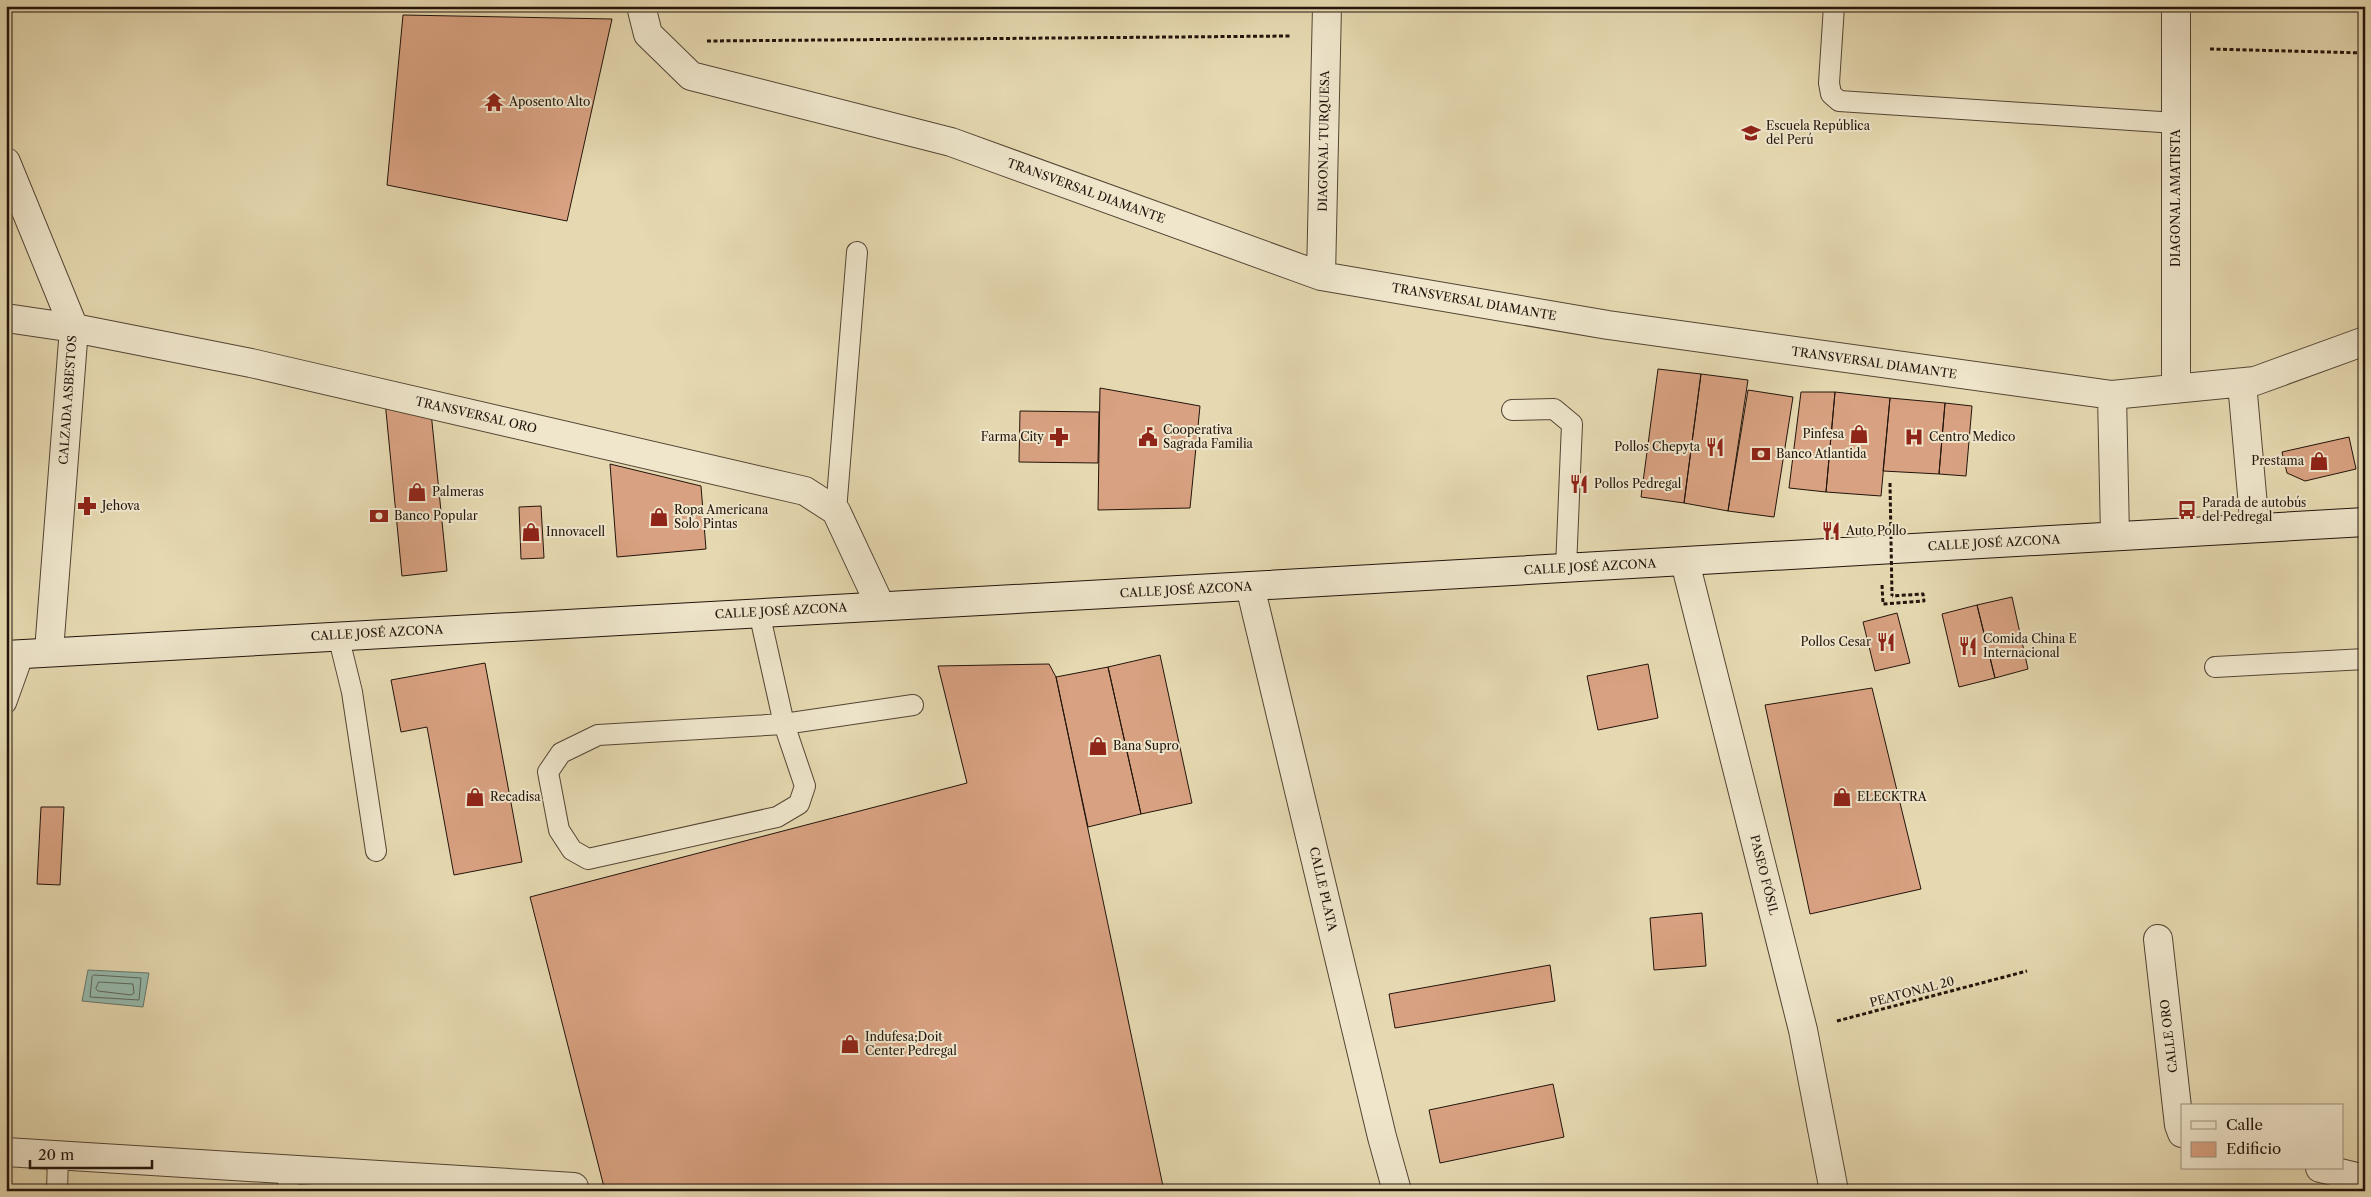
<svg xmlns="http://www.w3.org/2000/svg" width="2371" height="1197" font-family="'Libre Caslon Text',serif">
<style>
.water{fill:#96baad;stroke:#68786c}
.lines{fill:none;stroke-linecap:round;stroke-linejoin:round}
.shore{stroke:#5c675c;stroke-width:1}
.building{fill:#d8a181;stroke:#22140b}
.service-casing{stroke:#534534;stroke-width:22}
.minor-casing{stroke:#534534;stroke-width:30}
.secondary-casing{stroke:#22140b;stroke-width:30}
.path{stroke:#22140b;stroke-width:3;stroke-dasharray:4 2.5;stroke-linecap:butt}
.service{stroke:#efe6cc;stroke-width:20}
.minor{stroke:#efe6cc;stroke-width:28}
.secondary{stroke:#efe6cc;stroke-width:28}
.path-bridge{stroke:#22140b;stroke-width:3;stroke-dasharray:4 2.5;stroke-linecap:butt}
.labels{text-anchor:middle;stroke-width:4;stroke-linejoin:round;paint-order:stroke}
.poi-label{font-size:12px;fill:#22140b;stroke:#efe6cc;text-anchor:start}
.street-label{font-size:12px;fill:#22140b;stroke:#efe6cc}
</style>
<rect width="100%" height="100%" fill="#e6d9b1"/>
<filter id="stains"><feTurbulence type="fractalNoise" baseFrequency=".004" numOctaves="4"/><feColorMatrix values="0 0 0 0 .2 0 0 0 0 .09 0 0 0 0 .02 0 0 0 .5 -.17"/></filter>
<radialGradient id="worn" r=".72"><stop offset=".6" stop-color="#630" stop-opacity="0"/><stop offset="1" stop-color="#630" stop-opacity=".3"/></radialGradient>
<!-- water -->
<path class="water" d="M88 970 149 973 143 1007 82 1001Z"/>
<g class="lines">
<!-- shore -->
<path class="shore" d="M94 975 141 978 139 1000 90 997 92 977Z
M99 982 133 984 134 993 131 995 98 991 96 989Z"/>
</g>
<!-- building -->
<path class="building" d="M403 15 612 19 567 221 387 185Z
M1658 369 1701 374 1684 503 1641 497Z
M1701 374 1748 380 1728 511 1684 503Z
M1100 388 1200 406 1190 508 1098 510Z
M1748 390 1793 397 1774 517 1728 511Z
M1801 392H1835L1826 492 1789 488Z
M1835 392 1890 398 1881 496 1826 492Z
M1890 398 1945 403 1939 474 1883 471Z
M385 401 431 412 447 571 402 576Z
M1945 403 1972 406 1966 476 1939 474Z
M1020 411 1099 412 1098 463 1019 462Z
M2349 437 2356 469 2305 481 2287 473 2282 452Z
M610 464 701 486 706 549 617 557Z
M541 506 544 558 521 559 519 507Z
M2012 597 2028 669 1995 678 1977 605Z
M1977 605 1995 678 1959 687 1942 614Z
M1897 613 1910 663 1875 671 1863 622Z
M1160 655 1192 803 1141 814 1108 667Z
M485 663 522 862 454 875 427 727 401 732 391 680Z
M1049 664 1056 677 1164 1191H605L530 897 967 783 938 666Z
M1648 664 1658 718 1598 730 1587 676Z
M1108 667 1141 814 1088 827 1056 677Z
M1872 688 1921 889 1810 914 1765 705Z
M41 807H64L60 885 37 884Z
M1702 913 1706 966 1654 970 1650 918Z
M1550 965 1555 1001 1395 1028 1389 994Z
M1553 1084 1564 1137 1440 1163 1429 1110Z"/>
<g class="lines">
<!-- service casing -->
<g class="service-casing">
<path id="service" d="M1834 6 1829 83 1831 94 1839 101 2176 123
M1512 410 1554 409 1572 424 1566 568
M836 511 857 252
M759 612 784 724 805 786 799 804 777 817 588 859 572 850 559 830 548 772 561 753 598 735 784 724 913 705
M338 635 352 692 376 851
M2215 667 2365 659
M6 703 24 653
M57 1191 58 1155
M288 1191 289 1169"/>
</g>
<!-- minor casing -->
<g class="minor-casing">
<path id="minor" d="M641 6 648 34 691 76 951 142 1321 276 1608 325 2112 395 2255 381 2365 341
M2176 6V389
M6 162 74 328 49 651
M1321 276 1327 6
M6 318 74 328 251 363 805 491 836 511 880 605
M2242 383 2255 528
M2112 395 2115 536
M1685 562 1803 1030 1834 1191
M1250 586 1382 1137 1397 1191
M2158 939 2179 1125 2182 1133
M6 1152 574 1187 575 1191
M2320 1168 2365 1179"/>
</g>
<!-- secondary casing -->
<g class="secondary-casing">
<path id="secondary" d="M6 655 1250 586 2365 522"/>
</g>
<!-- path -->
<path class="path" d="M707 41 1290 36
M2210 49 2365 53
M1882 585 1883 604 1924 601 1923 594 1892 596
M1837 1021 2027 971"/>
<!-- service -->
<use href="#service" class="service"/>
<!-- minor -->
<use href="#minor" class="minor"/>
<!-- secondary -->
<use href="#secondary" class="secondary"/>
<!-- path-bridge -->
<path class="path-bridge" d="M1890 483 1892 596"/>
</g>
<!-- icons -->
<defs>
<g id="temple-bare" transform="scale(1.5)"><path d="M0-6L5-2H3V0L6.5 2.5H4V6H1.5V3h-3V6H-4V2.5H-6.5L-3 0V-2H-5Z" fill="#8f2418" stroke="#efe6cc" stroke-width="2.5" paint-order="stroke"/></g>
<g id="school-bare" transform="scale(1.5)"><path d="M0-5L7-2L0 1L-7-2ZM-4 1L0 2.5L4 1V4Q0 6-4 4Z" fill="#8f2418" stroke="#efe6cc" stroke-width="2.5" paint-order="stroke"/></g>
<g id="shop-bare" transform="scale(1.5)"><path d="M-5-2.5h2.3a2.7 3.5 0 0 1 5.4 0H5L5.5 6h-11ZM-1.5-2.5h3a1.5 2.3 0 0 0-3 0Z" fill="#8f2418" stroke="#efe6cc" stroke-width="2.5" paint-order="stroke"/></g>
<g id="pharmacy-bare" transform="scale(1.5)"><path d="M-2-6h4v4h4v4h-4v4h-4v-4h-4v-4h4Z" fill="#8f2418" stroke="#efe6cc" stroke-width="2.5" paint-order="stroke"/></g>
<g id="civic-bare" transform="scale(1.5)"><path d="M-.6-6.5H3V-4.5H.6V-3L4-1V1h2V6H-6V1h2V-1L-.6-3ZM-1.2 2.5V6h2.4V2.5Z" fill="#8f2418" stroke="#efe6cc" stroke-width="2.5" paint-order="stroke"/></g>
<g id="hospital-bare" transform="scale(1.5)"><path d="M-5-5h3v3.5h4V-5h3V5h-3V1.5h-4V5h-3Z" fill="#8f2418" stroke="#efe6cc" stroke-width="2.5" paint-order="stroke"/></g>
<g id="restaurant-bare" transform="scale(1.5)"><path d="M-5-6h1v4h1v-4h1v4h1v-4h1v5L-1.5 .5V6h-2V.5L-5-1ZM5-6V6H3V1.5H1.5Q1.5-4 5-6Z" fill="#8f2418" stroke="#efe6cc" stroke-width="2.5" paint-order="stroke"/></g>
<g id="bank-bare" transform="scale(1.5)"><path d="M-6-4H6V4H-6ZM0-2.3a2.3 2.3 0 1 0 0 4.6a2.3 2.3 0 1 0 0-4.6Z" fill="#8f2418" stroke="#efe6cc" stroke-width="2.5" paint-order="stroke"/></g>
<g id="bus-bare" transform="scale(1.5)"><path d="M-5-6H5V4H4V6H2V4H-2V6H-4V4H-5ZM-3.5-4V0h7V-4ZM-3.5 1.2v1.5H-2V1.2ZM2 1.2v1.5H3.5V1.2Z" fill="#8f2418" stroke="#efe6cc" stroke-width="2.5" paint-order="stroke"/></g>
</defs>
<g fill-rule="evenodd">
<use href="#temple-bare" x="494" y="102"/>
<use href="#school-bare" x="1751" y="133"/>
<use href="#shop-bare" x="1859" y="434"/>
<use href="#pharmacy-bare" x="1059" y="437"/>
<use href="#civic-bare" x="1148" y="437"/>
<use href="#hospital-bare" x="1914" y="437"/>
<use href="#restaurant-bare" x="1715" y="447"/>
<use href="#bank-bare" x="1761" y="454"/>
<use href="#shop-bare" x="2319" y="461"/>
<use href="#restaurant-bare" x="1579" y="484"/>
<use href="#shop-bare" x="417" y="492"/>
<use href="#pharmacy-bare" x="87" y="506"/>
<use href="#bus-bare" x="2187" y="510"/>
<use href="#bank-bare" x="379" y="516"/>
<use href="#shop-bare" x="659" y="517"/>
<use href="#restaurant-bare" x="1831" y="531"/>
<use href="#shop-bare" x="531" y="532"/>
<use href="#restaurant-bare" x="1886" y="642"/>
<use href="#restaurant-bare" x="1968" y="646"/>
<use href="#shop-bare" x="1098" y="746"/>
<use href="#shop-bare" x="475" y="797"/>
<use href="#shop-bare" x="1842" y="797"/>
<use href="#shop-bare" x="850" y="1044"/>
</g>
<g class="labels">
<!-- poi labels -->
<g class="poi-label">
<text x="509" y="106">Aposento Alto</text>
<text x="1766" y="130">Escuela República<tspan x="1766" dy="14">del Perú</tspan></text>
<text x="1163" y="434">Cooperativa<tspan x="1163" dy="14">Sagrada Familia</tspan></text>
<text x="1844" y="438" text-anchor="end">Pinfesa</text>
<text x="1044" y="441" text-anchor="end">Farma City</text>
<text x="1929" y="441">Centro Medico</text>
<text x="1700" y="451" text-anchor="end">Pollos Chepyta</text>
<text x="1776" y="458">Banco Atlantida</text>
<text x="2304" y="465" text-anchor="end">Prestama</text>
<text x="1594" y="488">Pollos Pedregal</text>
<text x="432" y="496">Palmeras</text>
<text x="2202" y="507">Parada de autobús<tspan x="2202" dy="14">del Pedregal</tspan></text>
<text x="102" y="510">Jehova</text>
<text x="674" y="514">Ropa Americana<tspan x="674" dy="14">Solo Pintas</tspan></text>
<text x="394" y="520">Banco Popular</text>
<text x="1846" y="535">Auto Pollo</text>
<text x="546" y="536">Innovacell</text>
<text x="1983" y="643">Comida China E<tspan x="1983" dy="14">Internacional</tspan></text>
<text x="1871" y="646" text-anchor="end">Pollos Cesar</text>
<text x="1113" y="750">Bana Supro</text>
<text x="490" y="801">Recadisa</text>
<text x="1857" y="801">ELECKTRA</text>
<text x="865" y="1041">Indufesa;Doit<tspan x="865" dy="14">Center Pedregal</tspan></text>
</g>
<!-- street labels -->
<g class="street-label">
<text transform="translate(1324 141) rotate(-89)" y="4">DIAGONAL TURQUESA</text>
<text transform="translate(1086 191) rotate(20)" y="4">TRANSVERSAL DIAMANTE</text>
<text transform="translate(2176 198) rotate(-90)" y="4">DIAGONAL AMATISTA</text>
<text transform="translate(1474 302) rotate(10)" y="4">TRANSVERSAL DIAMANTE</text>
<text transform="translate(1874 363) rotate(8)" y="4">TRANSVERSAL DIAMANTE</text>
<text transform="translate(68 400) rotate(-86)" y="4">CALZADA ASBESTOS</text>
<text transform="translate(476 415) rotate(13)" y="4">TRANSVERSAL ORO</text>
<text transform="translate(1994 543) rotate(-3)" y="4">CALLE JOSÉ AZCONA</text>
<text transform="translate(1590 567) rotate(-3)" y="4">CALLE JOSÉ AZCONA</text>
<text transform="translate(1186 590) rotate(-3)" y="4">CALLE JOSÉ AZCONA</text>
<text transform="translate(781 611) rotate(-3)" y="4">CALLE JOSÉ AZCONA</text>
<text transform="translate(377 633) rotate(-3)" y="4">CALLE JOSÉ AZCONA</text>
<text transform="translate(1764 875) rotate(76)" y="4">PASEO FÓSIL</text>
<text transform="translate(1323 889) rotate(77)" y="4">CALLE PLATA</text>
<text transform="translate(1912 992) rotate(-15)" y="4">PEATONAL 20</text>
<text transform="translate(2169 1036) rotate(-97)" y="4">CALLE ORO</text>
</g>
</g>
<!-- margin -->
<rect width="2371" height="1197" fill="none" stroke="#e6d9b1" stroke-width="25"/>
<rect x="8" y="8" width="2356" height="1182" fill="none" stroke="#22140b" stroke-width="2.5"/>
<rect x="12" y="12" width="2346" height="1172" fill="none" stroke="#22140b"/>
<!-- legend -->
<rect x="2181" y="1104" width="162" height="65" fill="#efe6cc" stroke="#9d927f"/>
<rect x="2191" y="1121" width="25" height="8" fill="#efe6cc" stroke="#9d927f"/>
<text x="2226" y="1130" font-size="15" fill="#22140b">Calle</text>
<rect x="2191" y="1142" width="25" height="15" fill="#d8a181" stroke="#9d927f"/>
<text x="2226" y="1154" font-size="15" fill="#22140b">Edificio</text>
<!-- scale -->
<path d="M30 1160v8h122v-8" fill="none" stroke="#22140b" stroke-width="2.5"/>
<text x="38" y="1160" font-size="15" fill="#22140b" stroke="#efe6cc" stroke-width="4" paint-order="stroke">20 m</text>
<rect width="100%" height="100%" filter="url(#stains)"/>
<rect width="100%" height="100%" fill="url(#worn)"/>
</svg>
